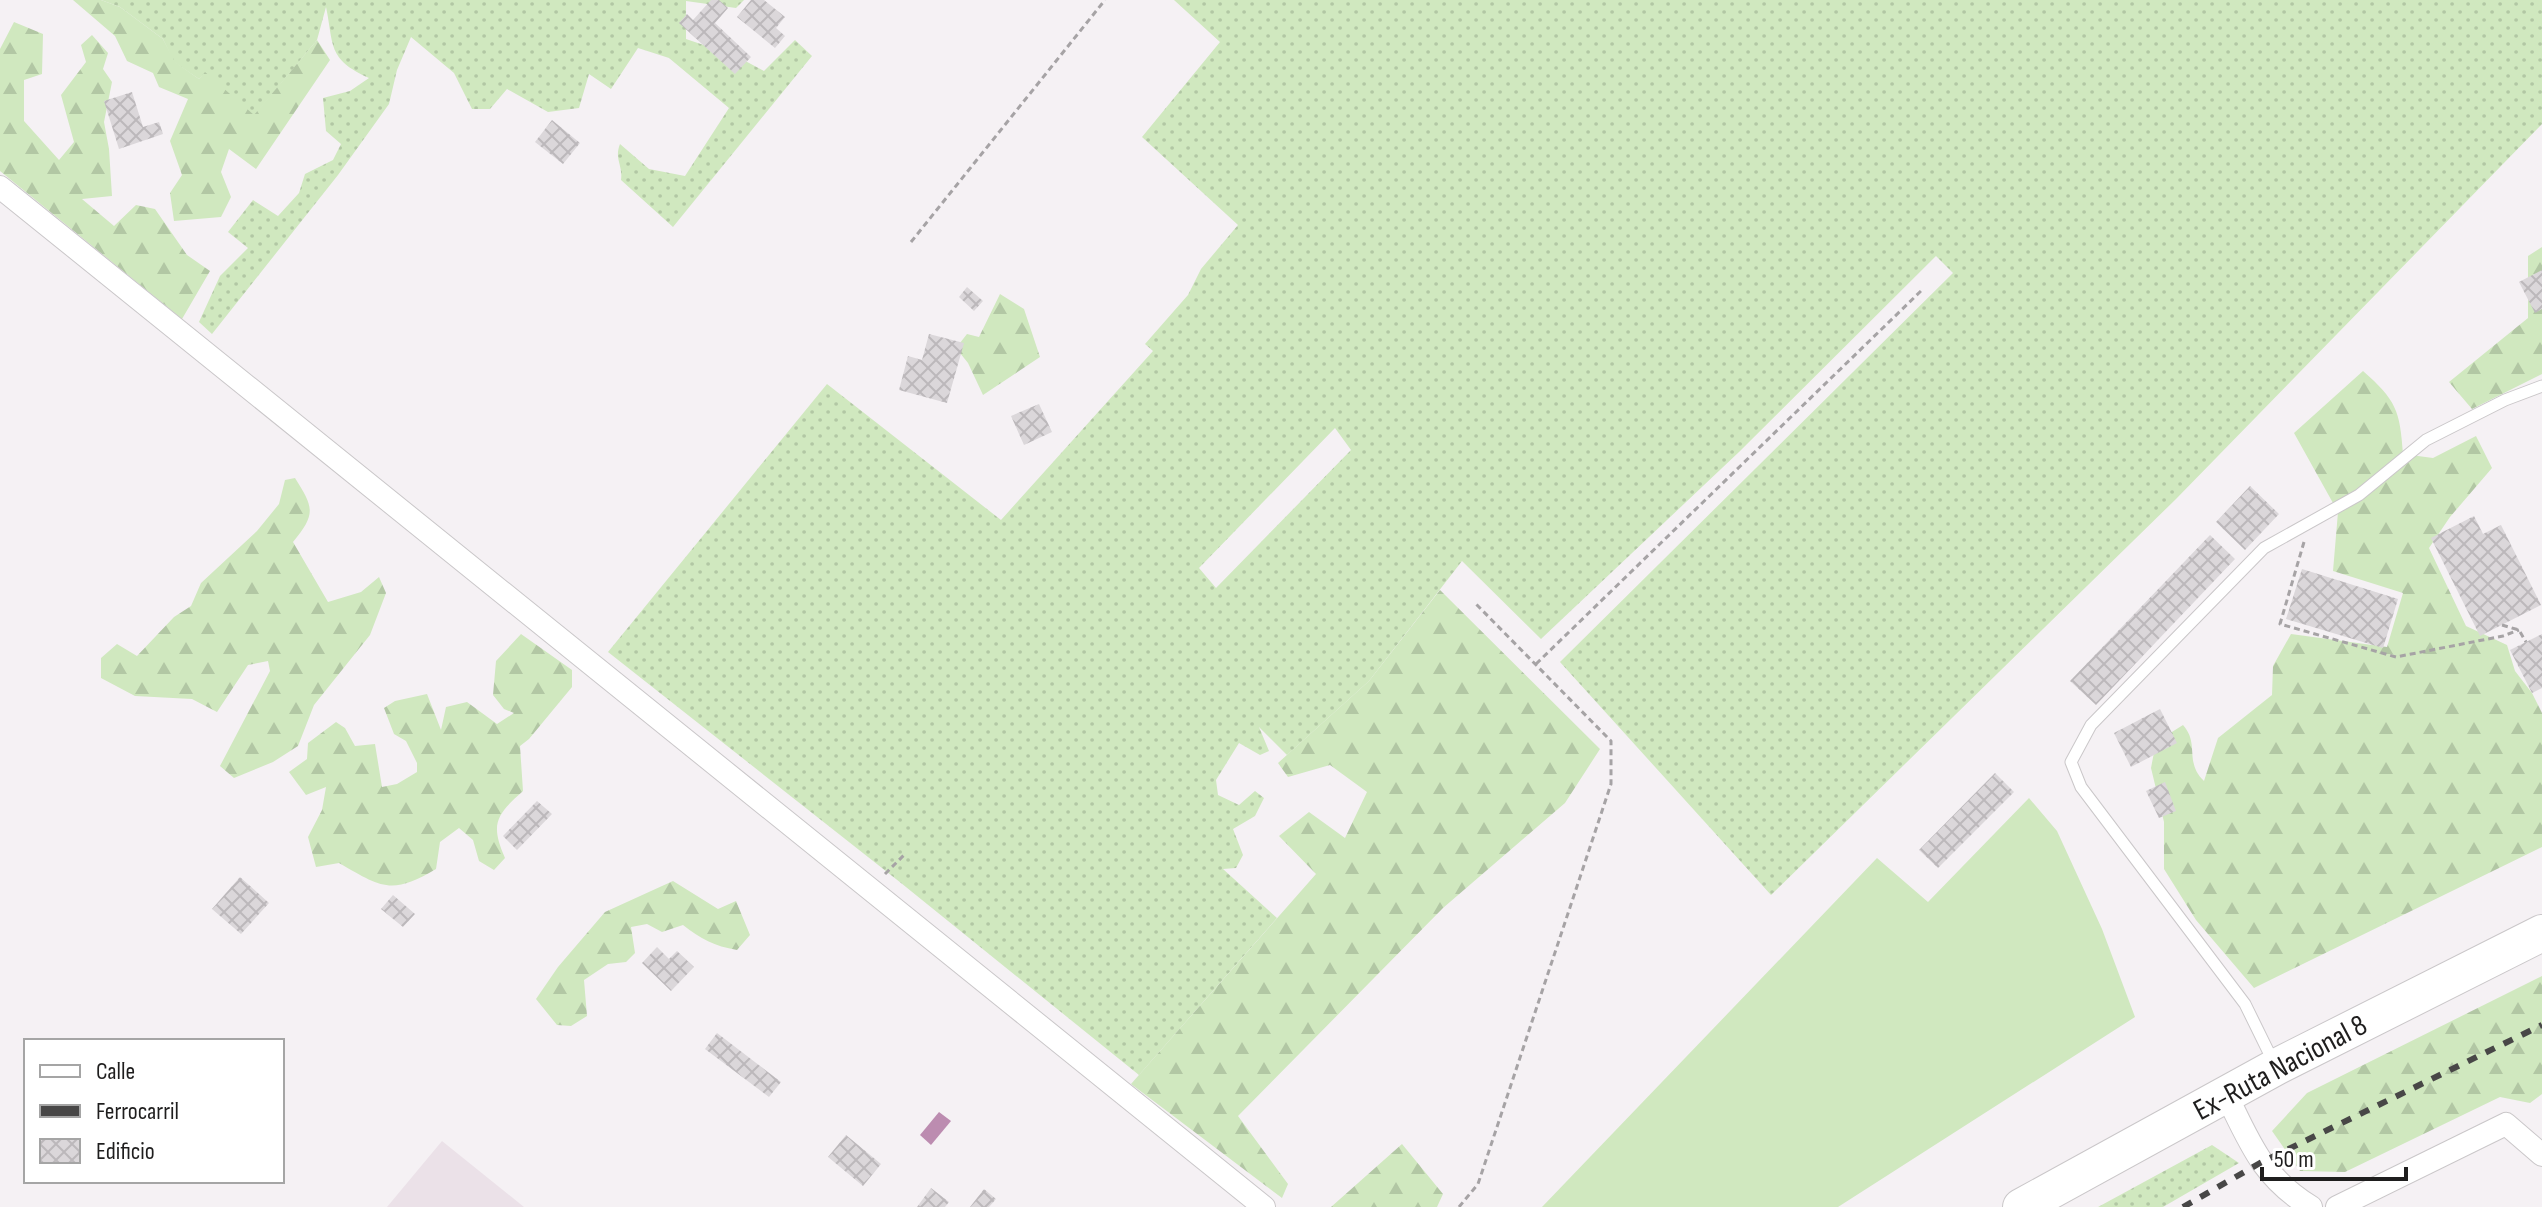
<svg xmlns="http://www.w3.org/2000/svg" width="2542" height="1207" font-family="'Sofia Sans Condensed',sans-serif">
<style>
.built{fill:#ebe1e8}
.grass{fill:url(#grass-dots);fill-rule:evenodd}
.forest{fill:url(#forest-firs)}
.pitch{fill:#d0e8bf}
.water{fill:#bc8cb0}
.building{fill:url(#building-cross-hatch)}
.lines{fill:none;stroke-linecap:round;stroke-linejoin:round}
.service-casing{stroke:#cac7c9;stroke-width:13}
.minor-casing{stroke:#cac7c9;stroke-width:24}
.primary-casing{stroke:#cac7c9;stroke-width:38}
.path{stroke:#a6a3a5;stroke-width:3;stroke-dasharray:6 4;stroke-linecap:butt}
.service{stroke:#fff;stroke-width:11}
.minor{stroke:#fff;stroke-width:22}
.primary{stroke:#fff;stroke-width:36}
.rail{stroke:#484747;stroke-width:6;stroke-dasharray:10 10;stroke-linecap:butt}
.labels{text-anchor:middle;stroke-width:6;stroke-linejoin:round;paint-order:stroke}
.street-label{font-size:30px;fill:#1f1e1e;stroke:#fff}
</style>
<defs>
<pattern id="grass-dots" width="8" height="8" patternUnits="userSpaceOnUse" patternTransform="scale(2)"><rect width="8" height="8" fill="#d0e8bf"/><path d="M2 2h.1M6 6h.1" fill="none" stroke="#b2c7a4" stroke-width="1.8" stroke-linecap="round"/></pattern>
<pattern id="forest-firs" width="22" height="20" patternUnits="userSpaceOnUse" patternTransform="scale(2)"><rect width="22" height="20" fill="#d0e8bf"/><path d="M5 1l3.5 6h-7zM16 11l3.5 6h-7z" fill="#b2c7a4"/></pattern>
<pattern id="building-cross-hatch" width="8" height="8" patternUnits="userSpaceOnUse" patternTransform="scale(2)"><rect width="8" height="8" fill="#dbd7da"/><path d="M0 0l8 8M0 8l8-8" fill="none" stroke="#bcb8bb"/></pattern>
</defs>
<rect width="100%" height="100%" fill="#f5f1f4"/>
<!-- built -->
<path class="built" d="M442 1141 524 1207H387Z"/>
<!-- grass -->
<path class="grass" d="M101 0H744L736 8 686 1V39L736 56 764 71 795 40 812 56 673 227 621 180C623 165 614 159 620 144L649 169 685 176 729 108 669 58 638 48 611 89 589 74 579 108 548 112 507 89 490 109H472L454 73 411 37 397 70 389 104 338 175 212 334 199 322 220 276 248 248 228 232 253 200 278 216 299 193 305 174 333 160 341 144 326 131 323 98 350 91 369 78C327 59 334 45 326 7L317 40 254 116 205 73 199 79 174 62 163 39 120 7Z
M1174 0H2542V124L2176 499 1771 895 1560 662 1953 273 1936 256 1739 452 1541 639 1462 561 1369 681 1287 755 1259 727 1269 751 1260 755 1239 743 1216 780 1218 795 1239 805 1255 791 1264 798 1255 816 1233 829 1243 855 1236 868 1223 869 1277 918 1139 1075 901 883 608 652 827 384 1001 520 1153 351 1145 344 1188 295 1201 269 1238 225 1142 137 1220 42ZM1335 428 1351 450 1216 588 1199 568Z
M2212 1145 2239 1163 2163 1207H2098Z"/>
<!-- forest -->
<path class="forest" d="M73 0H101L120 7 163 39 175 62 199 79 205 72 254 115 317 40 330 60 256 169 229 149 221 172 231 197 221 217 174 221 170 193 182 175 170 141 188 99 159 87 153 73 127 61 115 36Z
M14 22 43 34 42 74 24 80V121L59 160 74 142 61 95 86 62 81 45 92 35 108 53 103 69 112 82 104 122 109 149 112 196 82 199 114 226 136 205 155 209 187 255 210 271 182 319 0 171V49Z
M2542 247V374L2472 409 2449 382 2528 318V256Z
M1000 294 1024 309 1040 357 983 395 968 363 956 348 967 334 979 337Z
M2363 371C2396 400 2400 410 2403 454L2433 458 2476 436 2492 468 2450 517 2429 548 2466 626 2507 645 2515 671 2532 693 2542 713V847L2254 988 2196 920 2164 869V822L2151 768 2156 742 2183 725C2200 744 2184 762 2204 781L2218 738 2272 695 2273 666 2291 634 2387 647 2403 593 2333 571 2338 512 2294 433Z
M295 478C314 508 316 514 293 542L328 602 361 592 379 577 386 593 370 635 314 705 298 746 273 762 234 778 220 766 270 671 268 661 248 665 217 712 192 699 135 696 101 678V658L117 644 137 656 174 617 191 606 201 583 257 531 279 504 285 480Z
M1440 590 1600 749 1565 803 1443 908 1238 1116 1288 1184 1282 1198 1131 1084 1316 874 1279 836 1309 812 1345 838 1367 792 1330 765 1288 777 1278 763 1369 681Z
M521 634 572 670V687L529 739 520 746 523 791C496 815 490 824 505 858L494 870 479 861 473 840 459 828 440 842 436 869C391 896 381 887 339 863L316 867 308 837 322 810 326 787 306 795 289 772 307 759 308 743 336 722 345 728 355 746 375 744 382 787 397 784 417 772V763L406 741 394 734 384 708 395 701 427 694 441 730 446 707 467 702 497 724 514 713 504 709 493 695 496 661Z
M673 881 718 909 736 901 750 935 737 950C714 946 701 939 683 925L662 932 647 924 631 927 635 953 626 962 608 964 584 980 587 1016 571 1026 557 1025 536 999 558 967 605 912Z
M2542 976V1094L2530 1103 2500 1097 2345 1172 2300 1171 2272 1131 2307 1093Z
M1402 1144 1443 1194 1437 1207H1331Z"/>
<!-- pitch -->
<path class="pitch" d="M2029 798 2057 831 2102 929 2135 1017 1838 1207H1542L1877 858 1928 902Z"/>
<!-- water -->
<path class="water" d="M939 1112 951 1121 931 1145 920 1135Z"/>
<!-- building -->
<path class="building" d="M711 0H719L728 8 715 23 751 57 735 74 679 23 687 14 693 20Z
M751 0H764L785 17 776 28 785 36 775 48 737 17Z
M132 92 143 127 159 122 163 134 119 149 104 101Z
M552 120 580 143 563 164 535 142Z
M2542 270V309L2535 313 2519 282Z
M967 287 983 301 974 311 959 297Z
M929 334 964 343 947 403 899 390 908 356 922 360Z
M1039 404 1052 432 1024 445 1011 416Z
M2250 486 2279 514 2245 550 2216 522Z
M2474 516 2483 534 2501 525 2541 605 2480 636 2431 538Z
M2210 535 2235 559 2096 705 2070 681Z
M2302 569 2398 599 2383 648 2286 619Z
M2542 634V688L2532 693 2510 650Z
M2160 709 2177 743 2131 767 2114 733Z
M1995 773 2014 792 1938 868 1919 850Z
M2165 782 2176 811 2159 818 2146 791Z
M537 801 552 814 517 850 503 836Z
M240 877 269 903 241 934 212 909Z
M393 895 415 914 403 927 381 909Z
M657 947 669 959 677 951 694 967 671 991 642 963Z
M717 1033 781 1082 769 1097 705 1049Z
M846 1135 881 1164 863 1186 828 1157Z
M931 1188 949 1202 945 1207H917Z
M984 1189 996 1199 989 1207H970Z"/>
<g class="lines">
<!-- service casing -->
<g class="service-casing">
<path id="service" d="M2274 1063 2245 1004 2081 787 2071 762 2091 725 2264 548 2359 495 2426 440 2505 400 2542 386"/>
</g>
<!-- minor casing -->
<g class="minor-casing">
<path id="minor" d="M0 187 1264 1207
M2226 1094C2250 1143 2262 1177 2311 1207
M2337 1207 2506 1124 2542 1155"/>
</g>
<!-- primary casing -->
<g class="primary-casing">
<path id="primary" d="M2021 1207 2276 1067 2542 933"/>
</g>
<!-- path -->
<path class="path" d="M911 242 1105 0
M2304 542 2280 624 2396 657 2503 636 2519 630
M2502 625 2519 630 2526 642
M1536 664 1922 290
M885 874 904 855
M1459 1207 1478 1184 1611 784V741L1474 602"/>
<!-- service -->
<use href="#service" class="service"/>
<!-- minor -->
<use href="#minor" class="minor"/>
<!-- primary -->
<use href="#primary" class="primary"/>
<!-- rail -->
<path class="rail" d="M2183 1207 2260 1163 2542 1025"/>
</g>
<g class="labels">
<!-- street labels -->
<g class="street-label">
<text transform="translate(2280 1067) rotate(-28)" y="10">Ex-Ruta Nacional 8</text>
</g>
</g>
<!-- legend -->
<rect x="24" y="1039" width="260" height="144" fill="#ffffff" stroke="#a5a5a5" stroke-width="2"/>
<rect x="40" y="1065" width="40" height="12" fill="#ffffff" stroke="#a5a5a5" stroke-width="2"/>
<text x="96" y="1079" font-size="24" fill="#1f1e1e">Calle</text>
<rect x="40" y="1105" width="40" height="12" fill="#484747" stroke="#a5a5a5" stroke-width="2"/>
<text x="96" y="1119" font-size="24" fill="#1f1e1e">Ferrocarril</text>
<rect x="40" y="1139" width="40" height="24" fill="url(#building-cross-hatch)" stroke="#a5a5a5" stroke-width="2"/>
<text x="96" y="1159" font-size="24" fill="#1f1e1e">Edificio</text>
<!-- scale -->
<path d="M2262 1167v12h144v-12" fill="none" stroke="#1f1e1e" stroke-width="4"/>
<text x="2274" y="1167" font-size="24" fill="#1f1e1e" stroke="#ffffff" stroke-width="6" paint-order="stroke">50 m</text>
</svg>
